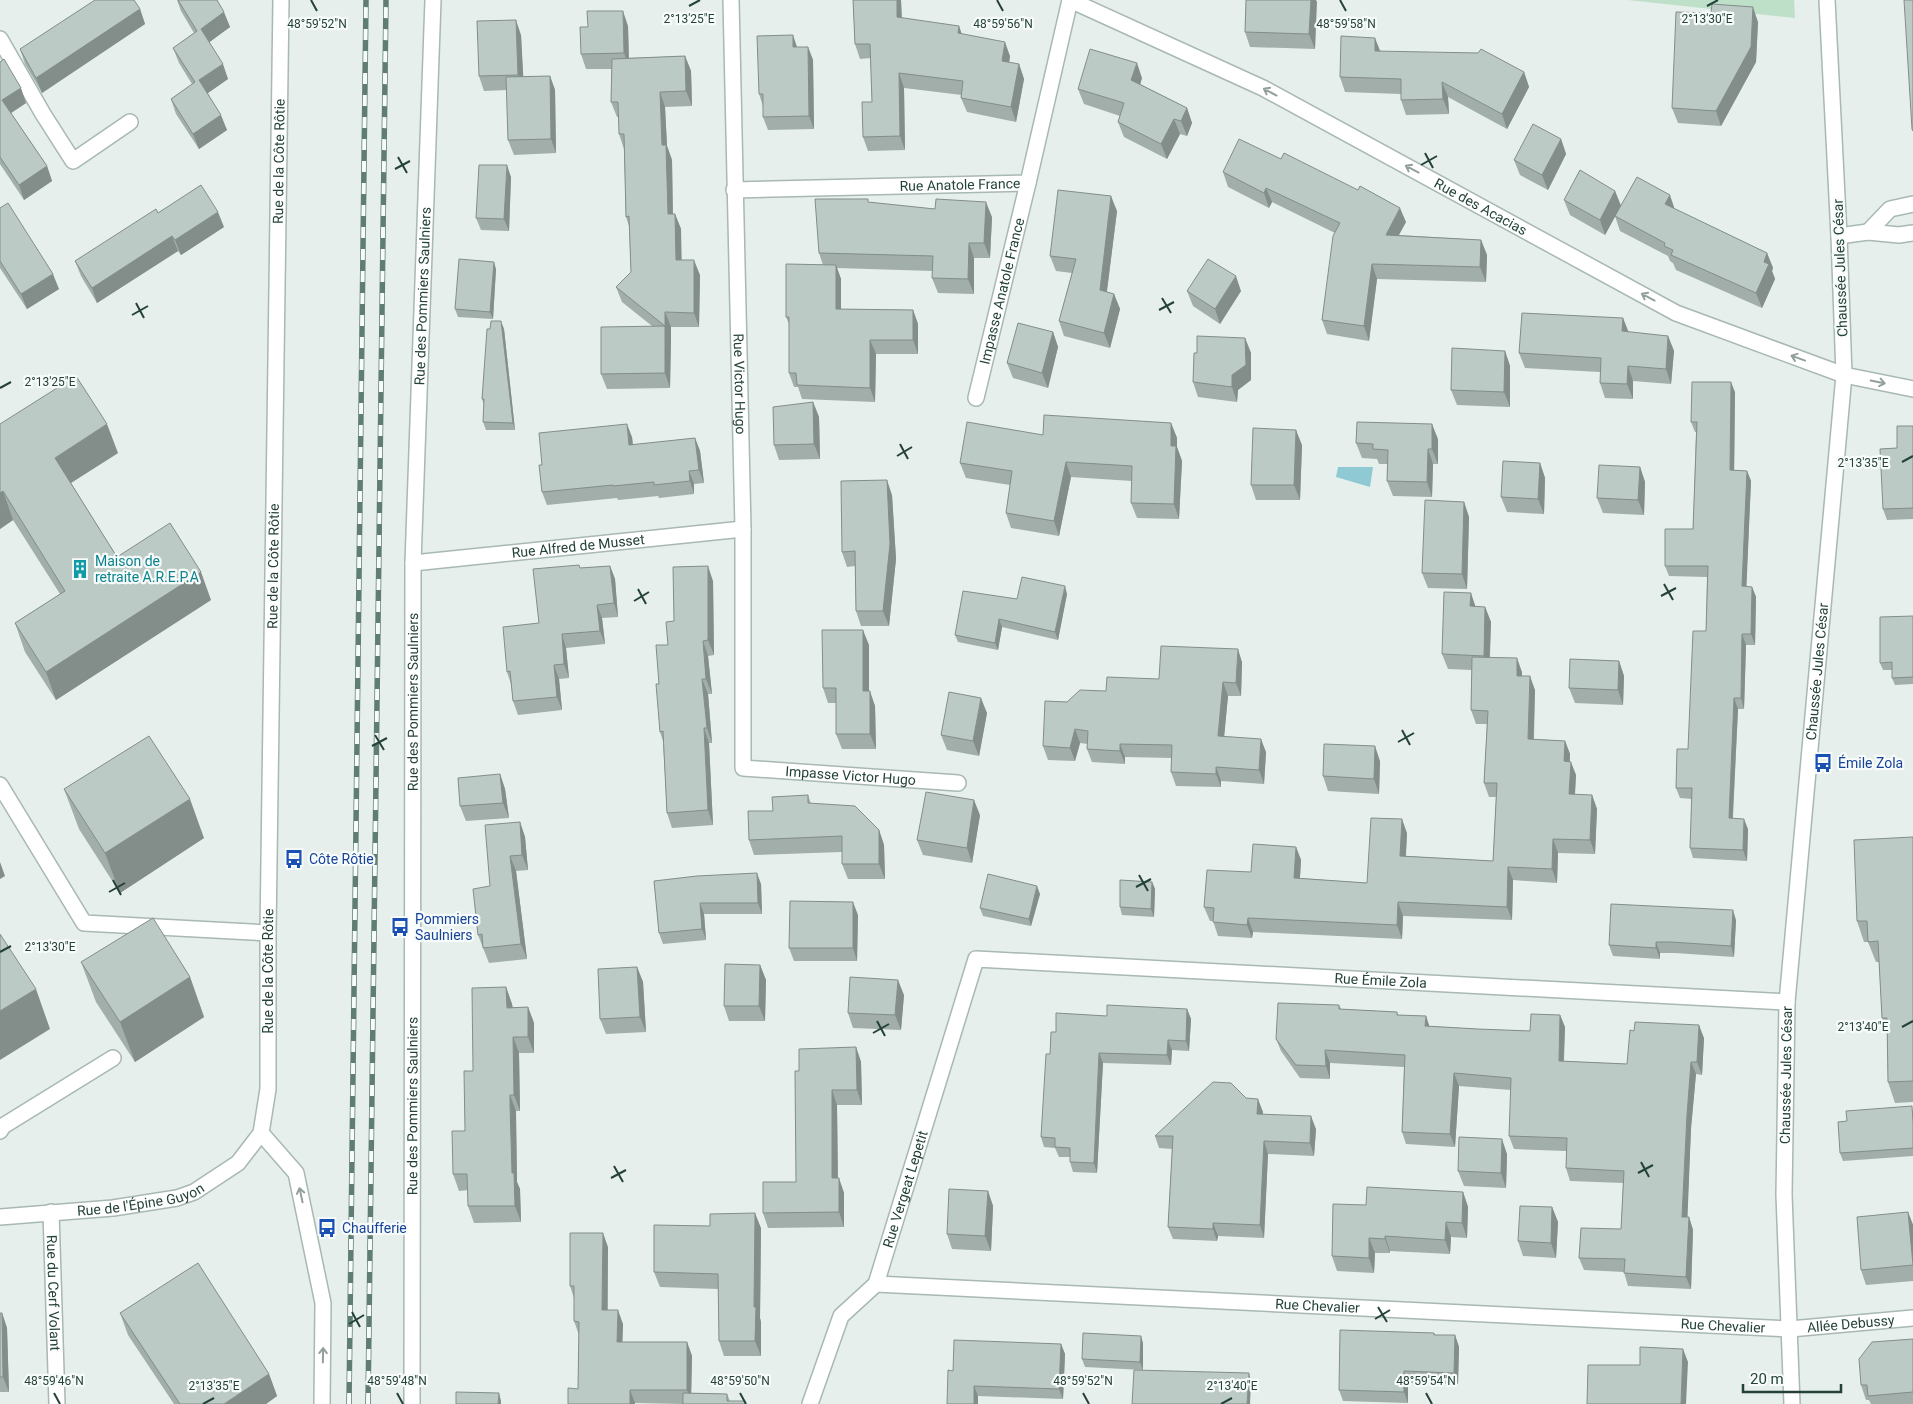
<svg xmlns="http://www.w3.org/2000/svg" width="1913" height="1404" font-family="Roboto,sans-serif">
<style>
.pitch{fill:#bfe0c8}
.water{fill:#8ec9d4}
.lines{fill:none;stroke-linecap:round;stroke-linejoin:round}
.minor-casing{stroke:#a8b8b2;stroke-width:18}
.minor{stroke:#fff;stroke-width:15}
.rail-casing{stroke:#5f7d75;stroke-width:5.5}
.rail{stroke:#f7fbf9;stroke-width:4;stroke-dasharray:11;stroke-linecap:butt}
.wall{fill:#a1aea9}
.shaded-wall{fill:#838d89}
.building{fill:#bbcac4;stroke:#838d89}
.oneway{stroke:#92a09c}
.ticks{fill:none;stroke:#24423a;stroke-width:2}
.labels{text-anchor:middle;stroke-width:4.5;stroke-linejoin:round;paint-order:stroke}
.street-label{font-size:14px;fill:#24423a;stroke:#f7fbf9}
.culture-label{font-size:14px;fill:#0d838f;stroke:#f7fbf9;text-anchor:start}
.transit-label{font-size:14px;fill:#164399;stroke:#f7fbf9;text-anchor:start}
.ticks-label{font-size:12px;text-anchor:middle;fill:#24423a;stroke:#f7fbf9;stroke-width:4.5;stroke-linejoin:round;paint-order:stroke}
</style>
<rect width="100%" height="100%" fill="#e6efeb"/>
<!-- pitch -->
<path class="pitch" d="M1628 0H1794L1795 18Z"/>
<!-- water -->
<path class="water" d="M1338 467H1373L1370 487 1336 477Z"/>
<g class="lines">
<!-- minor casing -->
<g class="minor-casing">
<g id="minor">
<path id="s1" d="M731 0 743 529V768L958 783"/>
<path id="s2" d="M1070 0 1263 88 1676 313 1844 375 1913 389"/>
<path d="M0 39 43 114 73 161 130 122"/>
<path id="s3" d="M734 190 1028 183 1070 0"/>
<path d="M1868 232 1890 209 1913 204"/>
<path d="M1839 236 1868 232 1899 235 1913 233"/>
<path id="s4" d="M976 398 1028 183"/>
<path id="s5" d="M413 563 743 529"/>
<path d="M0 785 84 923 268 933"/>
<path d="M0 1131 3 1126 113 1058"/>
<path d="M261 1133 296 1173 323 1303 322 1404"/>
<path id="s6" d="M51 1212 57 1404"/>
<path id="s7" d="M0 1217 113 1208 177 1198 194 1192 238 1163 261 1133 268 1089V933L281 0"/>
<path id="s8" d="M876 1284 1790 1329 1913 1318"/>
<path id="s9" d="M412 1404 413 563 433 0"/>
<path id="s10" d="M810 1404 841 1316 876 1284 976 959 1787 1002"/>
<path id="s11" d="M1792 1404 1784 1195 1787 1002 1844 375 1839 236 1827 0"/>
</g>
</g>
<!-- minor -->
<use href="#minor" class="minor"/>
<!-- rail casing -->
<g class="rail-casing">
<path id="rail" d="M349 1404 366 0
M368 1404 386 0"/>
</g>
<!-- rail -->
<use href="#rail" class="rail"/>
</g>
<!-- wall -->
<path class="wall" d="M177 0H217L230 27 209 42 228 79 208 93 227 130 199 149 176 114 171 99 192 84 179 63 173 48 194 33 181 11Z
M853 0H901L902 18 961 34 1010 56 1009 63 1019 64 1024 79 1016 122 967 112 961 98 962 95 904 88 905 150 868 151 863 137 872 102 871 58 860 59 855 44Z
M1246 0H1316L1315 49 1250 47 1245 32Z
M140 9 145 24 42 93 25 64 20 49Z
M1711 13 1758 22 1756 62 1721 126 1678 123 1672 108Z
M628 26 629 58 685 56 691 71 692 106 665 107 667 146 672 160 673 214H675L681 229V260L700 275 699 327H671L670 388 607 389 601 374 652 326 622 302 616 287 631 272 629 226 626 217 624 149 619 134V117H617L611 102 612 69H586L581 54Z
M521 35 523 77 550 76 555 90 556 153 514 155 508 140 507 90 484 91 479 76Z
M797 47H808L813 60 814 129 768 130 763 117V106L759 94Z
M1380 51 1524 72 1529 87 1507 129 1448 97 1449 114 1406 115 1401 100V94L1345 92 1340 77Z
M0 62 26 103 11 113 47 166 52 181 24 200 0 164Z
M1142 78 1140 84 1187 108 1192 123 1187 136 1180 134 1167 159 1124 137 1118 122 1120 116 1084 104 1078 89Z
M1561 139 1566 154 1548 190 1520 175 1514 160Z
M1223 172 1406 222 1399 235 1481 240 1487 255 1486 282 1377 279 1369 341 1327 334 1322 320 1335 233 1272 202 1269 208 1228 187Z
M511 177 509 231 481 230 476 218Z
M1615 191 1621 206 1675 209 1767 253 1773 268 1772 271 1775 279 1762 308 1676 270 1673 263 1670 261 1668 256 1620 231 1615 216 1605 235 1570 215 1564 200Z
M869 202 992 217 990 258H974V294L938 293 932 278 933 271 837 268 841 279V309L913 310 918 324V354H876L875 402 802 399 798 387H794L789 373V324L786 317 823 265 819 253Z
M0 208 59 289 27 309 0 268Z
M1117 211 1107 292 1114 294 1120 309 1110 348 1064 336 1059 321 1072 273 1056 271 1050 256Z
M158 213 224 227 181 255 178 251 97 303 81 276 75 261Z
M496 269 493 319 458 317 455 309Z
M1187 291H1241L1220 324 1193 306Z
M1623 318 1628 332 1668 336 1674 351 1671 384 1633 381V399L1605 398 1600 383V372L1525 368 1519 353Z
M490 329H504L515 430H486L483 422 484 405 482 399Z
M1053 332 1058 347 1048 388 1013 378 1007 363Z
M1245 338 1251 353V380L1238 390 1237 402 1198 397 1193 382 1197 353Z
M1505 351 1510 366V407L1457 405 1451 390Z
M1735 392 1734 470 1747 471 1751 481 1746 587H1752L1756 597 1755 645H1746L1744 709H1738L1733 818 1748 829 1747 861 1693 858 1690 848 1692 799 1680 798 1676 788 1688 749 1706 631 1707 577 1669 576 1665 566 1693 529 1696 432H1695L1691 422Z
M813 402 819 417 820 459 779 460 774 445Z
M1171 423 1177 438V447L1182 461 1179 519 1137 518 1131 503 1132 481 1071 477 1059 536 1011 528 1006 513 1010 485 966 478 960 463 1043 435Z
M0 424 118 453 71 483 117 557 211 600 56 700 25 652 15 623 60 594 13 520 0 529Z
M1913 426V519L1887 520 1883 509 1897 448Z
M632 437 633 445 695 438 700 451 704 483 694 484V494L659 498 658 496 618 500 617 498 547 505 542 492V465Z
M1438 439V464H1433L1432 497 1393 496 1387 481V464H1379L1377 459 1362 458 1356 443Z
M1302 445 1300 500H1256L1251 485Z
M1540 463 1545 478 1544 514 1507 512 1501 497Z
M1640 467 1645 482 1644 515 1603 513 1597 498Z
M892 495 896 559 889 626H861L856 611 855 566 847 567 842 552Z
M1464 502 1469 517 1467 589 1428 588 1422 573Z
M610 566 615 579 618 617 602 618 605 644 566 648 569 678 559 679 562 710 518 715 513 701 511 684 507 672 539 623 580 568Z
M713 581 714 655 708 656 712 694H708L712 743H709L713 825 672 828 667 813 663 741 660 732 659 684 674 621Z
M1067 594 1058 640 1002 627 998 650 958 642 955 635Z
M1476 607H1485L1491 622 1490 657 1522 672V676L1535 690 1534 739 1565 741 1570 754V762L1576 775 1575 795H1592L1597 809 1595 854 1558 853 1557 883 1513 880 1512 920 1403 916 1402 939 1253 932 1252 938 1218 936 1213 921H1210L1204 907 1296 847 1301 860 1300 878 1367 883 1407 833 1406 856 1493 861 1496 797H1489L1484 783 1487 724H1476L1471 710 1472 670 1448 669 1442 654Z
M1913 616V684L1895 685 1892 678V670H1883L1880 663Z
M869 645V691L875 706 876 749H842L836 734V703H828L823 688Z
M1619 661 1624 676 1623 705 1575 703 1569 688Z
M1242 662 1241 696H1228L1224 736 1266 752 1264 784 1221 781V787L1176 786 1171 772 1172 758 1125 757V764L1092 762 1087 749 1088 744 1080 743 1075 761 1048 760 1043 746 1067 702 1106 691 1159 679Z
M987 713 979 756 947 750 941 735Z
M1380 761 1379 794 1328 791 1323 776Z
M500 774 505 789 509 818 466 821 460 806Z
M64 789 204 838 120 893 79 829Z
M808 795 811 804 879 830 884 845 885 879H848L842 864V852L754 855 749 840 773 811Z
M980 815 972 863 923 855 917 840Z
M520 822 525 837 528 870 516 871 527 959 489 963 478 935 490 886Z
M1913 837V1102L1895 1103 1888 1082 1887 1031 1882 1018 1879 962H1876L1868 942H1864L1857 921Z
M654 881 761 884 762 914H704L706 940 663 944 659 933Z
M1152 882 1155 889 1154 917 1122 915 1120 907Z
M1040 894 1031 926 983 916 980 908Z
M858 915 857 961H794L789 948Z
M1736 920 1734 957 1675 953H1660V959L1613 956 1609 945Z
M81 962 190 977 204 1017 135 1062 96 1002Z
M760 965 766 980 765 1021H729L724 1006Z
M637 967 643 982 646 1032 606 1034 600 1019Z
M506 987 512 1004 513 1007H528L534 1023V1053H519L520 1111H516V1121L517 1182 520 1189 521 1222 474 1223 468 1206V1190L459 1191 453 1174 465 1131 473 1071Z
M904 995 901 1030 853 1028 848 1013Z
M1339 1005 1341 1009 1397 1012 1398 1015 1426 1016 1429 1026 1478 1029 1530 1031 1560 1015 1565 1027 1564 1061 1627 1064 1704 1038 1702 1075 1696 1074 1691 1128 1687 1217H1689L1693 1230 1691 1289 1628 1286 1624 1272 1584 1270 1579 1258 1621 1229 1623 1183 1570 1181 1566 1168V1151L1514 1149 1509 1136 1511 1090 1459 1086 1455 1147 1406 1144 1402 1132 1404 1067 1330 1063V1079L1300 1078 1281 1051 1276 1039Z
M1187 1009 1191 1019 1189 1051 1172 1050 1171 1065 1103 1063 1097 1173 1073 1172 1070 1162V1157H1059L1055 1148 1044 1147 1041 1137 1050 1054 1056 1032 1107 1016Z
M856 1047 861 1062 862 1105H837L838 1178 844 1193V1227L768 1228 763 1213 796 1182 799 1071Z
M1246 1098 1263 1112 1262 1115 1316 1129 1314 1156 1268 1154 1264 1238 1218 1236 1217 1241 1173 1239 1168 1227 1172 1149 1159 1148 1155 1136Z
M1913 1110V1156L1843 1161 1840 1153 1847 1121Z
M1507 1154 1506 1188 1464 1186 1458 1171Z
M988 1191 993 1206 991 1251 952 1249 947 1234Z
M1463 1192 1468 1207 1467 1238 1451 1237 1450 1254 1390 1251V1253H1375L1374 1273 1337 1271 1332 1256 1366 1205Z
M1552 1207 1558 1222 1556 1258 1523 1256 1518 1241Z
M1908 1212 1913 1225V1281L1866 1285 1861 1270Z
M761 1228 760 1318 761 1322V1356H724L719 1341 718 1289 660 1287 654 1272Z
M608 1247V1310L623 1324 622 1342H687L692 1356 691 1393 727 1394 730 1401 683 1404 635 1403V1404H568L578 1389 579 1335 574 1321V1298L570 1286Z
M0 1313H2L7 1328 9 1392H0Z
M120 1313 269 1374 277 1396 266 1404H174L128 1335Z
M1434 1333 1435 1335H1455L1459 1347 1458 1384 1408 1383V1403L1343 1401 1339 1390Z
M1913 1339V1404H1871L1869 1400H1866L1861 1385Z
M1143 1343V1370L1085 1367 1082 1359Z
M1061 1344 1065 1354 1063 1399 978 1396V1404H947L953 1371Z"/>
<!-- shaded-wall -->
<path class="shaded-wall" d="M897 0H901L902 32 897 17Z
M1311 0H1316L1317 2 1315 49 1309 34Z
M1753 7 1758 22 1756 62 1721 126 1716 111Z
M140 9 145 24 42 93 36 78Z
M623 11 628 26 629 68 624 53Z
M224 12 230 27 207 44 201 29Z
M516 20 521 35 524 90 518 75Z
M959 26 964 40 958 33Z
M793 35 797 47H793Z
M1375 38 1381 53 1375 51Z
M1005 42 1010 56 1007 76 1002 61Z
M808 47 813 60 814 129 809 116Z
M685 56 691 71 692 106 686 91Z
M1137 63 1142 78 1137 95 1131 80Z
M223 64 228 79 205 95 199 80Z
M1019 64 1024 79 1016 122 1011 107Z
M1524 72 1529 87 1507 129 1502 114Z
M899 73 904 88 905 150 900 136Z
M550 76 555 90 556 153 551 139Z
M1442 82 1448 97 1449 114 1443 99Z
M21 88 26 103 8 115 2 100Z
M660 92 665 107 667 146 672 160 673 229 668 214 662 145Z
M1187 108 1192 123 1187 136 1181 121Z
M221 115 227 130 199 149 193 134Z
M1174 119 1180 134 1167 159 1161 144Z
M1561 139 1566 154 1548 190 1542 175Z
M507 165 511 177 509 231 504 219Z
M47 166 52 181 24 200 19 185Z
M1266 188 1272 202 1269 208 1264 193Z
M1615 191 1621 206 1605 235 1600 220Z
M1670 195 1675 210 1665 204Z
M1111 196 1117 211 1105 305 1100 290Z
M986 202 992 217 990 258 984 243Z
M1400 208 1406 222 1391 249 1386 235Z
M218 212 224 227 181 255 175 240Z
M675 214 681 229 682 275 676 260Z
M172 236 178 251 97 303 92 288Z
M1481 240 1487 255 1486 282 1480 267Z
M969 243 974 258V294L968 279Z
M1767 253 1773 268 1772 271 1775 279 1762 308 1756 293 1764 262Z
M694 260 700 275 699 327 694 313Z
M494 262 496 269 493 319 490 312Z
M1372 264 1377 279 1369 341 1364 326Z
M836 265 841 279V323L836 309Z
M53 274 59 289 27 309 21 294Z
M1236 276 1241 291 1220 324 1215 309Z
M1114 294 1120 309 1110 348 1104 333Z
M913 310 918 324V354L913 340Z
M665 312 671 327V341L665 326Z
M1623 318 1629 333 1622 331Z
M501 321 504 329 515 430 513 423Z
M665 326 671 341 670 388 665 373Z
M1053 332 1058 347 1048 388 1042 373Z
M1668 336 1674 351 1671 384 1666 369Z
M1245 338 1251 353V380L1238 390 1237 402 1232 387V375Z
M870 340 876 354 875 402 870 388Z
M1505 351 1510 366V407L1504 392Z
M1628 366 1633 381V399L1627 384Z
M1731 382 1735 392 1734 481 1730 470Z
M813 402 819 417 820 459 814 444Z
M1171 423 1177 438V447L1182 461 1179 519 1174 504 1171 446Z
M107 424 118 453 66 486 55 458Z
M627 424 632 437 634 458 629 445Z
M1432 424 1438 439V464L1432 449Z
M1296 430 1302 445 1300 500 1294 485Z
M695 438 700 451 704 483 699 470Z
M1428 449 1433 464 1432 497 1427 482Z
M1066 462 1071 477 1059 536 1054 521Z
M1540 463 1545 478 1544 514 1538 499Z
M1640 467 1645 482 1644 515 1638 500Z
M689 471 694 484V494L690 481Z
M1747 471 1751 481 1746 597 1742 586Z
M887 480 892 495 896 559 889 626 883 611Z
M3 491 13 520 0 529V493Z
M1464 502 1469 517 1467 589 1462 574Z
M610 566 615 579 618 617 614 603Z
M708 566 713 581 714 655 708 640Z
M201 572 211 600 56 700 46 672Z
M1065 586 1067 594 1058 640 1055 632Z
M1752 587 1756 597 1755 645 1751 634Z
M1471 593 1476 608 1470 606Z
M597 605 602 618 605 644 600 631Z
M1485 607 1491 622 1489 671 1484 656Z
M999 619 1002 627 998 650 995 643Z
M863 630 869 645V706L863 691Z
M562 634 566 648 569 678 564 664Z
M1742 634 1746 645 1744 709 1741 698Z
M703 641 708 656 712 694 706 679Z
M1238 649 1242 662 1241 696 1236 683Z
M1517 658 1522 672V690L1517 676Z
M1619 661 1624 676 1623 705 1618 690Z
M554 665 559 679 562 710 557 697Z
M1530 676 1535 690 1533 753 1528 739Z
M702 679 708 694 712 743 707 728Z
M1223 682 1228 696 1223 749 1218 736Z
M870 691 875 706 876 749 870 734Z
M981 698 987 713 979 756 973 741Z
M1734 698 1738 709 1732 829 1729 818Z
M704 728 709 743 713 825 708 810Z
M1075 729 1080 743 1075 761 1070 748Z
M1261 739 1266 752 1264 784 1259 770Z
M1565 741 1570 754 1569 775 1564 761Z
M1120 744 1125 757V764L1120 751Z
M1375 746 1380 761 1379 794 1374 779Z
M1571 762 1576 775 1574 808 1569 794Z
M1216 767 1221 781V787L1216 774Z
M500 774 505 789 509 818 503 803Z
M1592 795 1597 809 1595 854 1590 840Z
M190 799 204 838 120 893 105 853Z
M974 800 980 815 972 863 967 848Z
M1402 819 1407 833 1405 869 1400 856Z
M1744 819 1748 829 1747 861 1743 850Z
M520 822 525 837 528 870 522 855Z
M879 830 884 845 885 879 879 864Z
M1553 839 1558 853 1557 883 1552 869Z
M1296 847 1301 860 1299 892 1294 878Z
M510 856 516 871 527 959 521 944Z
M0 862 5 876 0 879Z
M1508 867 1513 880 1512 920 1507 907Z
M757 873 761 884 762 914 758 903Z
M1152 882 1155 889 1154 917 1151 909Z
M1037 886 1040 894 1031 926 1029 919Z
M853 902 858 915 857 961 853 948Z
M1398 902 1403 916 1402 939 1397 925Z
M700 903 704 914 706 940 702 929Z
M1733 910 1736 920 1734 957 1731 946Z
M1248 918 1253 932 1252 938 1247 925Z
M1656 942 1660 953V959L1656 948Z
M760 965 766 980 765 1021 759 1006Z
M637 967 643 982 646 1032 640 1017Z
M190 977 204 1017 135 1062 120 1022Z
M898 980 904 995 901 1030 895 1015Z
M506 987 512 1004 513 1024 507 1008Z
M36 989 50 1029 0 1060V1011Z
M528 1007 534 1023V1053L528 1037Z
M1187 1009 1191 1019 1189 1051 1186 1041Z
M1560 1015 1565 1027 1563 1074 1559 1061Z
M1426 1016 1430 1028 1425 1026Z
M1699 1025 1704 1038 1702 1075 1697 1062Z
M513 1037 519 1053 520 1111 514 1095Z
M1168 1040 1172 1050 1171 1065 1167 1055Z
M856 1047 861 1062 862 1105 857 1090Z
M1325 1050 1330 1063V1079L1326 1066Z
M1099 1053 1103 1063 1097 1173 1094 1163Z
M1691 1062 1696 1074 1691 1128 1687 1230 1682 1217 1687 1115Z
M1454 1073 1459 1086 1455 1147 1450 1134Z
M832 1090 837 1105 838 1193 832 1178Z
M510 1095 516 1111 517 1182 520 1189 521 1222 515 1206 512 1173Z
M1258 1099 1263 1112 1262 1127 1257 1114Z
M1311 1116 1316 1129 1314 1156 1310 1143Z
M1502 1139 1507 1154 1506 1188 1501 1173Z
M1264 1141 1268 1154 1264 1238 1260 1225Z
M839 1178 844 1193V1227L839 1212Z
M988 1191 993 1206 991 1251 985 1236Z
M1463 1192 1468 1207 1467 1238 1462 1223Z
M1552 1207 1558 1222 1556 1258 1551 1243Z
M1908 1212 1913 1225V1264Z
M755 1213 761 1228 760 1318 761 1322V1356L755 1341 754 1307Z
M1689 1217 1693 1230 1691 1289 1686 1277Z
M1446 1222 1451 1237 1450 1254 1445 1240Z
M1213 1223 1218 1236 1217 1241 1213 1229Z
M603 1233 608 1247 607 1324 602 1310Z
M1385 1236 1390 1251V1253L1385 1239Z
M1369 1238 1375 1253 1374 1273 1369 1258Z
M618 1310 623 1324 622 1356 617 1342Z
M2 1313 7 1328 9 1392 3 1377Z
M1455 1335 1459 1347 1458 1384 1454 1373Z
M1141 1336 1143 1343V1370L1140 1362Z
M687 1342 692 1356 691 1404 687 1390Z
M1061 1344 1065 1354 1063 1399 1059 1389Z
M1683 1349 1688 1362 1686 1404H1681Z
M1404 1371 1408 1383V1403L1404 1392Z
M1249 1373 1251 1381 1250 1404H1247Z
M269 1374 277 1396 266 1404H224Z
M974 1386 978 1396V1404H974Z
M630 1390 635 1403V1404H630Z
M499 1393 501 1401V1404H498Z"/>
<!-- building -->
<path class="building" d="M95 0H134L140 9 36 78 20 49Z
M178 0H217L224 12 201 29 223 64 199 80 221 115 193 134 171 99 195 82 173 48 197 31Z
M853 0H897V17L959 26 958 33 1005 42 1002 61 1019 64 1011 107 961 98 963 81 899 73 900 136 863 137 862 102H872L870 44H855Z
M1246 0H1311L1309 34 1245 32Z
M1904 0H1913V131L1912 129Z
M1712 4 1753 7 1751 47 1716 111 1672 108 1676 12 1711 13Z
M587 11H623L624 53 581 54 580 27H588Z
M516 20 518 75 479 76 477 21Z
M793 35V47H808L809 116 763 117V94H759L757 36Z
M1341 36 1375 38V51L1478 53 1481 49 1524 72 1502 114 1442 82 1443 99 1401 100V79L1340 77Z
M1090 49 1137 63 1131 80 1187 108 1181 121 1174 119 1161 144 1118 122 1124 103 1078 89Z
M685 56 686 91 660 92 662 145H666L668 214H675L676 260H694V313L665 312V326L616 287 631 272 629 216 626 217 624 134H619L618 102H611L612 59Z
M4 59 21 88 2 100 47 166 19 185 0 157V62Z
M550 76 551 139 508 140 506 77Z
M1533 124 1561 139 1542 175 1514 160Z
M1239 139 1281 159 1284 153 1358 190 1360 186 1400 208 1386 235 1481 240 1480 267 1372 264 1364 326 1322 320 1333 236 1340 223 1266 188 1264 193 1223 172Z
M479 165H507L504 219 476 218Z
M1580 170 1615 191 1600 220 1564 200Z
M1637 177 1670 195 1665 204 1767 253 1764 262 1769 264 1756 293 1671 255 1673 250 1664 246 1665 243 1615 216Z
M201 185 218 212 175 240 172 236 92 288 75 261 156 209 158 213Z
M1058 190 1111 196 1100 290 1114 294 1104 333 1059 321 1076 259 1050 256Z
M815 199H868V202L935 209 936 199 986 202 984 243H969L968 279 932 278 933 256 819 253Z
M8 203 53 274 21 294 0 261V208Z
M459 259 494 262 490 312 455 309Z
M1208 259 1236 276 1215 309 1187 291Z
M786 264 836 265V309L913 310V340H870V388L797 385 796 373H789V317H786Z
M1522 313 1623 318 1622 331 1668 336 1666 369 1628 366 1627 384 1600 383 1601 358 1519 353Z
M491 321H501L513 423 483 422 484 399H482L487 329H490Z
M1018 323 1053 332 1042 373 1007 363Z
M665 326V373L601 374V327Z
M1197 336 1245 338 1246 365 1232 375V387L1193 382 1194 353H1197Z
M1452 348 1505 351 1504 392 1451 390Z
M76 376 107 424 55 458 117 557 170 523 201 572 46 672 15 623 65 591 3 491 0 493V424Z
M1692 382H1731L1730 470 1747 471 1742 586 1752 587 1751 634H1742L1741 698H1734L1729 818 1744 819 1743 850 1690 848 1692 788H1676L1677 749H1688L1693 631H1706L1708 566H1665V529H1693L1697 422H1691Z
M813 402 814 444 774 445 773 407Z
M1044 415 1171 423V446H1176L1174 504 1131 503 1132 466 1066 462 1054 521 1006 513 1012 471 960 463 967 422 1043 435Z
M1357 422 1432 424V449H1428L1427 482 1387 481 1388 450 1373 449V444L1356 443Z
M627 424 629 445 695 438 699 470 689 471 690 481 654 485V482L613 486V485L542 492 539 465H542L539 433Z
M1897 426H1913V508L1883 509 1880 449 1897 448Z
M1253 428 1296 430 1294 485H1251Z
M1503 461 1540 463 1538 499 1501 497Z
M1599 465 1640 467 1638 500 1597 498Z
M887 480 890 544 883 611H856L855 551 842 552 841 481Z
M1425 500 1464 502 1462 574 1422 573Z
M579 565 580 568 610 566 614 603 597 605 600 631 562 634 564 664 554 665 557 697 513 701 510 671 507 672 503 627 539 623 533 569Z
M708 566V640L703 641 706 679H702L707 728H704L708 810 667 813 663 731 660 732 656 684H659L656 645H668L666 622 674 621 673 567Z
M1022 577 1065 586 1055 632 999 619 995 643 955 635 963 591 1017 599Z
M1444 592 1471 593 1470 606 1485 607 1484 656 1442 654Z
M1913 616V677L1892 678V662L1880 663V617Z
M822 630H863V691H870V734H836V688H823Z
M1161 646 1238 649 1236 683 1223 682 1218 736 1261 739 1259 770 1216 767V774L1171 772 1172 745 1120 744V751L1087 749 1088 731 1075 729 1070 748 1043 746 1045 701 1067 702 1080 690 1106 691 1107 677 1159 679Z
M1472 657 1517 658V676H1530L1528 739 1565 741 1564 761 1571 762 1569 794 1592 795 1590 840 1553 839 1552 869 1508 867 1507 907 1398 902 1397 925 1248 918 1247 925 1213 922 1214 908 1204 907 1207 870 1251 872 1253 844 1296 847 1294 878 1367 883 1371 818 1402 819 1400 856 1493 861 1497 783H1484L1488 711 1471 710Z
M1570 659 1619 661 1618 690 1569 688Z
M949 692 981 698 973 741 941 735Z
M149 736 190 799 105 853 64 789Z
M1324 744 1375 746 1374 779 1323 776Z
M500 774 503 803 460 806 458 778Z
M926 792 974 800 967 848 917 840Z
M808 795V803L855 806 879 830V864H842V836L749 840 748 811H773L772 797Z
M520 822 522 855 510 856 521 944 483 948 482 934 478 935 473 889 490 886 485 825Z
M1913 837V1081L1888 1082 1887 1018H1882L1878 941 1868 942 1867 921H1857L1854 840Z
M757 873 758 903H700L702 929 659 933 654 881 697 876Z
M988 874 1037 886 1029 919 980 908Z
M1120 880 1152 882 1151 909 1120 907Z
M790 901 853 902V948H789Z
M1611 904 1733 910 1731 946 1671 942H1656V948L1609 945Z
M153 918 190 977 120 1022 81 962Z
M0 934 36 989 0 1011Z
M725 964 760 965 759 1006H724Z
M637 967 640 1017 600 1019 598 969Z
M850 977 898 980 895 1015 848 1013Z
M506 987 507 1008 528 1007V1037H513L514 1095H510V1104L512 1173H514L515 1206H468L467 1174H453L452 1131H465L464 1071H473L472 988Z
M1278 1003 1339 1005V1009L1397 1012V1015L1426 1016 1425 1026 1478 1029 1530 1031 1531 1014 1560 1015 1559 1061 1627 1064 1630 1030 1634 1031 1635 1022 1699 1025 1697 1062H1691L1687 1115 1682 1217H1689L1686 1277 1624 1273 1625 1259 1579 1258 1581 1228 1621 1229 1624 1171 1566 1168 1567 1138 1509 1136 1511 1078 1454 1073 1450 1134 1402 1132 1405 1055 1325 1050 1326 1066 1296 1065 1276 1039Z
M1107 1005 1187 1009 1186 1041 1168 1040 1167 1055 1099 1053 1094 1163 1070 1162V1148L1055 1147V1138L1041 1137 1046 1054H1050L1051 1032H1056V1013L1107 1016Z
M856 1047 857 1090H832V1178H839V1212L763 1213V1182H796L795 1071H799V1049Z
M1213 1082 1231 1083 1246 1098 1258 1099 1257 1114 1311 1116 1310 1143 1264 1141 1260 1225 1213 1223V1229L1168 1227 1173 1136H1155Z
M1912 1106 1913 1123V1148L1840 1153 1838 1122 1847 1121 1846 1111Z
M1459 1137 1502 1139 1501 1173 1458 1171Z
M1367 1187 1463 1192 1462 1223 1446 1222 1445 1240 1385 1236V1239L1369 1238V1258L1332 1256 1333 1204 1366 1205Z
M949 1189 988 1191 985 1236 947 1234Z
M1520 1206 1552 1207 1551 1243 1518 1241Z
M1908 1212 1913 1265 1861 1270 1857 1217Z
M755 1213 754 1307H756L755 1341H719L718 1274 654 1272V1225L710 1226V1214Z
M570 1233H603L602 1310H618L617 1342H687V1390H630V1404H568V1388L578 1389 579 1322 574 1321V1286H570Z
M198 1263 269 1374 224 1404H180L120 1313Z
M0 1313H2L3 1377H0Z
M1340 1330 1434 1333V1335H1455L1454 1373 1404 1371V1392L1339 1390Z
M1083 1333 1141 1336 1140 1362 1082 1359Z
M1913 1339V1392L1868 1396 1867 1385H1861L1859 1359 1872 1342Z
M954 1340 1061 1344 1059 1389 974 1386V1404H947L948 1370 953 1371Z
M1640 1347 1683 1349 1681 1404H1587L1588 1365H1640Z
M1134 1370 1249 1373 1247 1404H1132Z
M456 1392 499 1393 498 1404H456Z
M683 1393 727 1394V1401H745V1404H683Z"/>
<!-- one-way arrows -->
<defs><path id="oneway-shaft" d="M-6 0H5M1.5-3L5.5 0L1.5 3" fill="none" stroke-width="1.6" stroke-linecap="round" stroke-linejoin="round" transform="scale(1.25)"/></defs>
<g class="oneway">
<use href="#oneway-shaft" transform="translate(1270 92) rotate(-152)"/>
<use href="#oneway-shaft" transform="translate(1412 169) rotate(-152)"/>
<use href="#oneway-shaft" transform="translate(1648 297) rotate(-152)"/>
<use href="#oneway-shaft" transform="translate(1798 358) rotate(-160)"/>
<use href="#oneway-shaft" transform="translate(1878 382) rotate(11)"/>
<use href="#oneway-shaft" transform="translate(301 1195) rotate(-102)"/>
<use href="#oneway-shaft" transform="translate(323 1355) rotate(-89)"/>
</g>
<!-- ticks -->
<path class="ticks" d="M311 0 317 11M997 0 1003 11M1340 0 1346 11M689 6 700 0M1707 6 1718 0M1425 153 1433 168M398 157 407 173M1421 165 1437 156M395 169 410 161M1162 298 1171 313M136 303 144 318M1159 310 1174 302M132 315 148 306M0 388 11 382M900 444 908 459M897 456 912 447M1902 462 1913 456M1664 584 1673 600M638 589 646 604M1661 596 1676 588M634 601 649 592M1402 730 1410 745M375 735 384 750M1398 742 1414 733M372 746 387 738M1139 875 1148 891M113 880 121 895M1136 887 1151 879M109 892 125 883M0 952 11 946M877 1021 885 1036M1902 1027 1913 1021M873 1033 889 1024M1641 1162 1649 1177M614 1166 623 1182M1638 1173 1653 1165M611 1178 626 1170M1378 1307 1387 1322M352 1312 360 1327M1375 1319 1390 1310M349 1324 364 1315M54 1393 60 1404M397 1393 403 1404M740 1393 746 1404M1083 1393 1089 1404M1426 1393 1432 1404M203 1404 214 1398M1221 1404 1232 1398"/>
<!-- icons -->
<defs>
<g id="building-bare" transform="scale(1.5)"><path d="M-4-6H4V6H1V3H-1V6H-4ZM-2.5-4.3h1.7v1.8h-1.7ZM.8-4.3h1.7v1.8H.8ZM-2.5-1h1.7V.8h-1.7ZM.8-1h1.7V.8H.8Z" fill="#0f9aa8" stroke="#f7fbf9" stroke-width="2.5" paint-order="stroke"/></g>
<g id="bus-bare" transform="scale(1.5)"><path d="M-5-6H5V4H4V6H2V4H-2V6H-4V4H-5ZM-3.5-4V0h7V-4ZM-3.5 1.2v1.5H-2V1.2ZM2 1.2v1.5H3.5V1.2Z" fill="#1a4fb4" stroke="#f7fbf9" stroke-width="2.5" paint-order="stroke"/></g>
</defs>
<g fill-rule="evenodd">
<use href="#building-bare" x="80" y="569"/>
<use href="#bus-bare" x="1823" y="763"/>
<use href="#bus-bare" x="294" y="859"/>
<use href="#bus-bare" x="400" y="927"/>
<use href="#bus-bare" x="327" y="1228"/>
</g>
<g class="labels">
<!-- street labels -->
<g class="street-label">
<text dy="5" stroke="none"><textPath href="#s7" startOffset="1259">Rue de la Côte Rôtie</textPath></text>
<text dy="5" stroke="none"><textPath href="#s3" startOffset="226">Rue Anatole France</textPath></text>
<text dy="5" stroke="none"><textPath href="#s2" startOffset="460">Rue des Acacias</textPath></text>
<text transform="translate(1840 268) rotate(-92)" y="5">Chaussée Jules César</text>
<text dy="5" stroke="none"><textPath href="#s4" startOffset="110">Impasse Anatole France</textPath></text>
<text dy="5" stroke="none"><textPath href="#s9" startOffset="1108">Rue des Pommiers Saulniers</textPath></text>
<text dy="5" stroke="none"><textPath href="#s1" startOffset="384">Rue Victor Hugo</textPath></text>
<text dy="5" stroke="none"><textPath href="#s5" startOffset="166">Rue Alfred de Musset</textPath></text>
<text dy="5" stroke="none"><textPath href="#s7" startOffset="854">Rue de la Côte Rôtie</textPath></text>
<text dy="5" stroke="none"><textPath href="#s11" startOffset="734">Chaussée Jules César</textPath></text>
<text dy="5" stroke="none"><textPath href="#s9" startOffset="702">Rue des Pommiers Saulniers</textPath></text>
<text dy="5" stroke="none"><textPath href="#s1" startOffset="876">Impasse Victor Hugo</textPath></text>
<text dy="5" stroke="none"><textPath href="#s7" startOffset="449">Rue de la Côte Rôtie</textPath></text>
<text dy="5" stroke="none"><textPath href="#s10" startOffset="886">Rue Émile Zola</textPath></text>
<text dy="5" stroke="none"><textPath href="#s11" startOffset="329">Chaussée Jules César</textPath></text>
<text dy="5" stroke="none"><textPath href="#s9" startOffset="298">Rue des Pommiers Saulniers</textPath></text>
<text dy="5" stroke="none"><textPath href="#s10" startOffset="240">Rue Vergeat Lepetit</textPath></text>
<text dy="5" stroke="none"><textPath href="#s7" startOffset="142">Rue de l'Épine Guyon</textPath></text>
<text dy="5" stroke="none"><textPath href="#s6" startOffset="81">Rue du Cerf Volant</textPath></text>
<text dy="5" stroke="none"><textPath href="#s8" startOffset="442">Rue Chevalier</textPath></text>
<text dy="5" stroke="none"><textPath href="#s8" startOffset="976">Allée Debussy</textPath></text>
<text dy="5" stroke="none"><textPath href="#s8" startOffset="848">Rue Chevalier</textPath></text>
</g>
<!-- culture labels -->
<g class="culture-label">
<text x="95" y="566">Maison de<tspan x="95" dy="16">retraite A.R.E.P.A</tspan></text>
</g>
<!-- transit labels -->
<g class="transit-label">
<text x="1838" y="768">Émile Zola</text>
<text x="309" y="864">Côte Rôtie</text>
<text x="415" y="924">Pommiers<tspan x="415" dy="16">Saulniers</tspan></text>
<text x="342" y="1233">Chaufferie</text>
</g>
</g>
<g class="ticks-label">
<text x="689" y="23">2°13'25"E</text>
<text x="1707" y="23">2°13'30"E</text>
<text x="317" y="28">48°59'52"N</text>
<text x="1003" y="28">48°59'56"N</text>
<text x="1346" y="28">48°59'58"N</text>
<text x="50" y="386">2°13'25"E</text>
<text x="1863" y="467">2°13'35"E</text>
<text x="50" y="951">2°13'30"E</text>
<text x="1863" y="1031">2°13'40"E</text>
<text x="54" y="1385">48°59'46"N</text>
<text x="397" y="1385">48°59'48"N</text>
<text x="740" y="1385">48°59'50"N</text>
<text x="1083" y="1385">48°59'52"N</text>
<text x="1426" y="1385">48°59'54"N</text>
<text x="214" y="1390">2°13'35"E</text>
<text x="1232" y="1390">2°13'40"E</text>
</g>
<!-- scale -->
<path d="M1743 1384v8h98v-8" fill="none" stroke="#24423a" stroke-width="2.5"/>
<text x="1750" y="1384" font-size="15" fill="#24423a" stroke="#f7fbf9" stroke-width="4" paint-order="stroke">20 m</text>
</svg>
